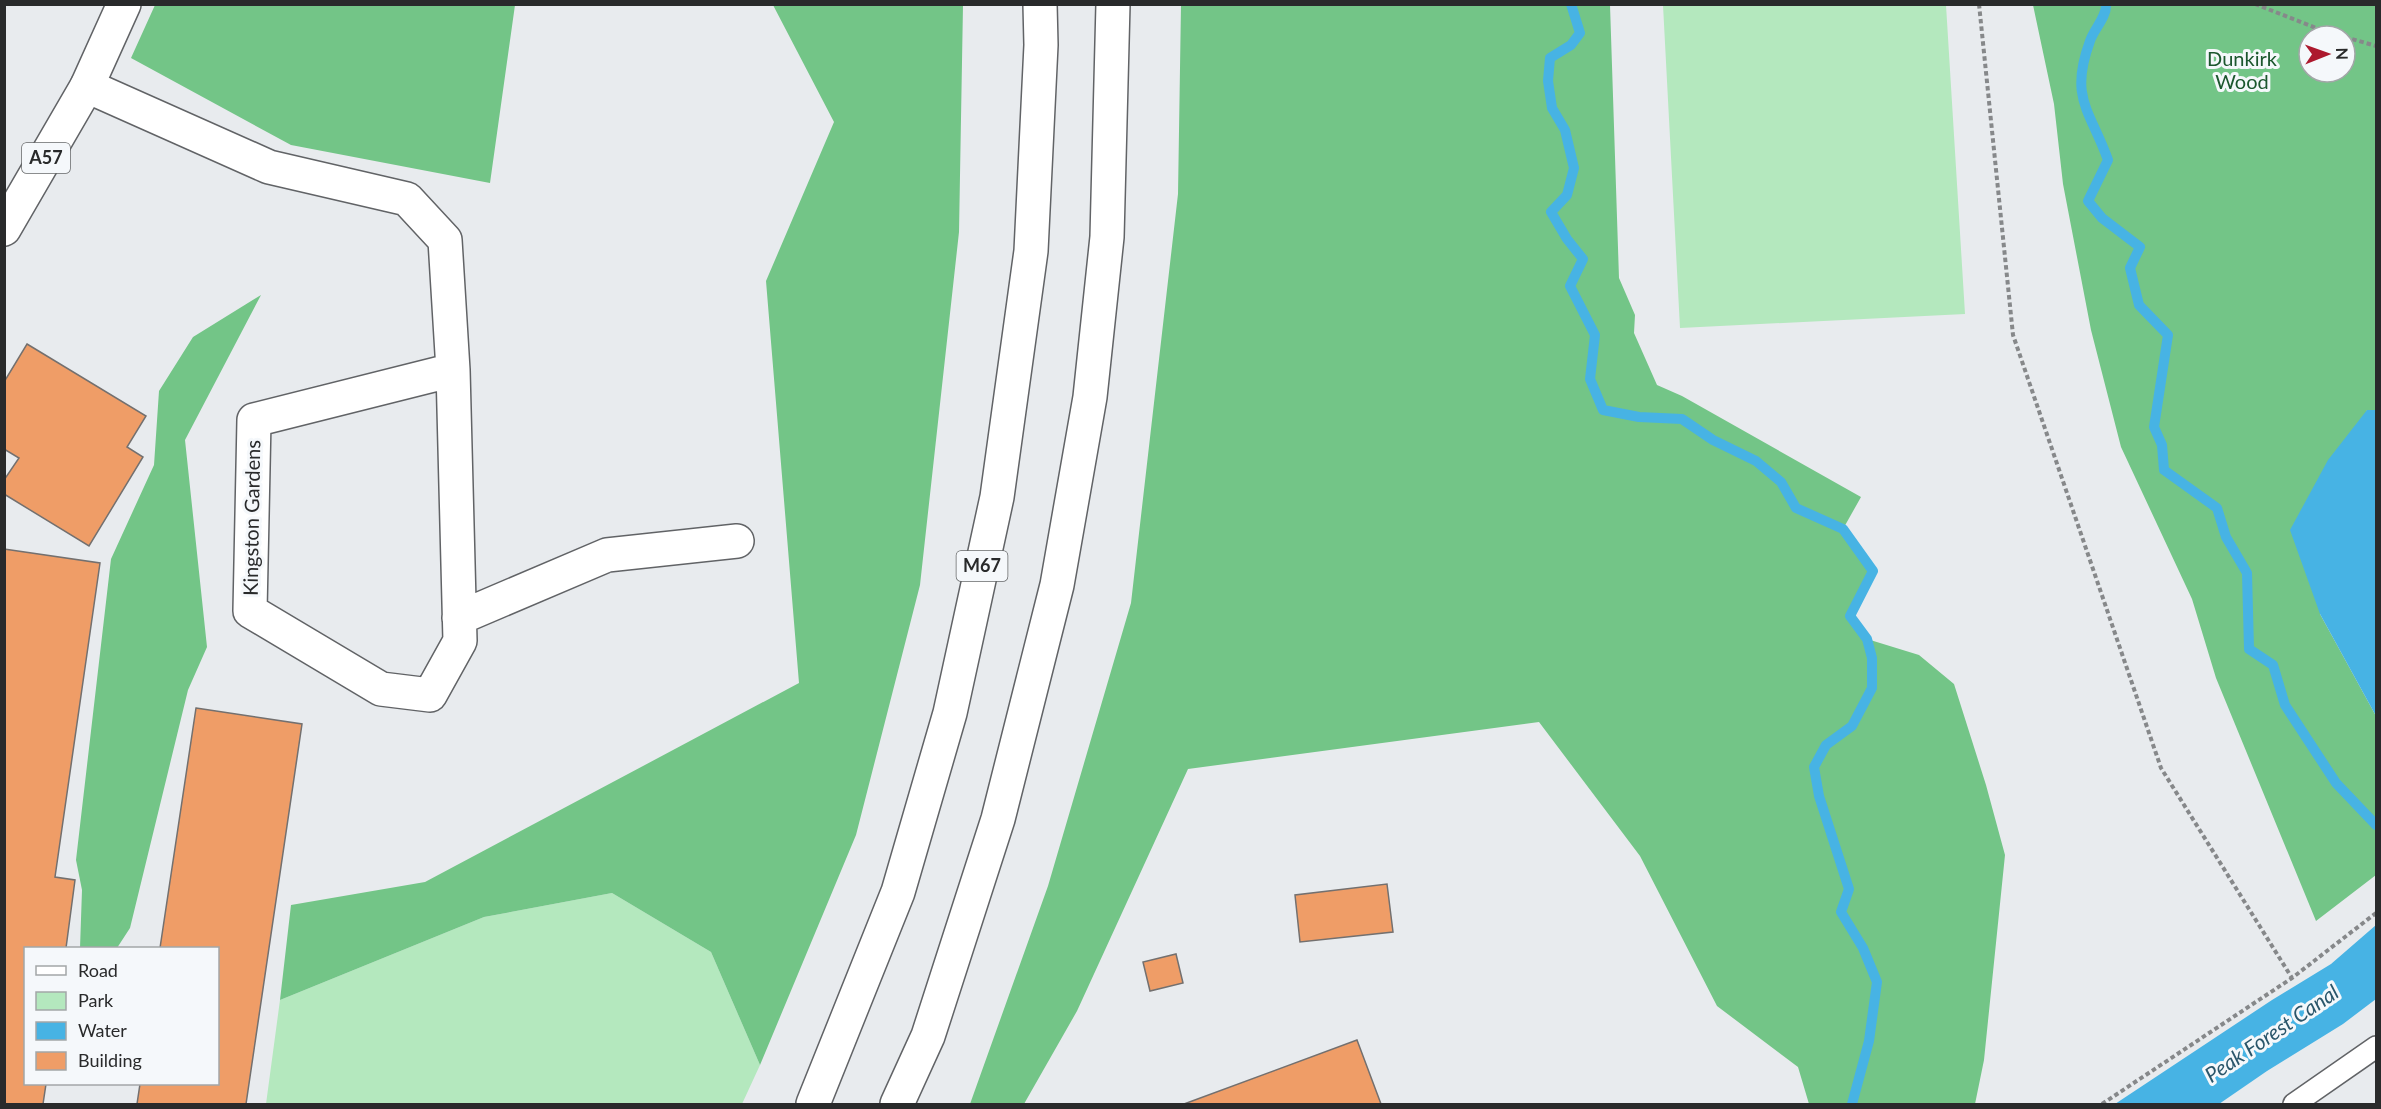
<svg xmlns="http://www.w3.org/2000/svg" width="2381" height="1109" font-family="Lato,sans-serif">
<style>
.green{fill:#b4e8be}
.forest{fill:#73c587;fill-rule:evenodd}
.water{fill:#47b3e4}
.lines{fill:none;stroke-linecap:round;stroke-linejoin:round}
.stream{stroke:#47b3e4;stroke-width:10}
.building{fill:#ef9d67;stroke:#73706f;stroke-width:1.5}
.service-casing{stroke:#616366;stroke-width:24}
.minor-casing{stroke:#616366;stroke-width:36}
.primary-casing{stroke:#616366;stroke-width:36}
.motorway-casing{stroke:#616366;stroke-width:36}
.path{stroke:#86888a;stroke-width:4;stroke-dasharray:4.5 3;stroke-linecap:butt}
.service{stroke:#fff;stroke-width:21}
.minor{stroke:#fff;stroke-width:33}
.primary{stroke:#fff;stroke-width:33}
.motorway{stroke:#fff;stroke-width:33}
.labels{text-anchor:middle;stroke-width:6;stroke-linejoin:round;paint-order:stroke}
.shield{fill:#f5f8fb;stroke:#666869;stroke-width:1.5}
.shield-label{font-size:18px;font-weight:bold;fill:#292a2b}
.park-label{font-size:20px;fill:#1c572e;stroke:#f5f8fb}
.street-label{font-size:20px;fill:#292a2b;stroke:#f5f8fb}
.water-label{font-size:21px;font-style:italic;fill:#2a566b;stroke:#f5f8fb}
</style>
<rect width="100%" height="100%" fill="#e8ebee"/>
<!-- green -->
<path class="green" d="M1663 5H1946L1965 314 1680 328Z
M612 893 711 952 760 1065 742 1104H266L280 1000 484 917Z"/>
<!-- forest -->
<path class="forest" d="M155 5H515L490 183 291 145 131 58Z
M773 5H963L959 232 920 585 856 835 760 1065 711 952 612 893 484 917 280 1000 291 905 425 882 799 683 766 281 834 122Z
M1181 5H1610L1619 278 1635 315 1634 333 1657 385 1682 396 1861 497 1843 529 1873 571 1850 616 1867 639 1919 655 1954 684 1986 785 2005 855 1984 1060 1975 1104H1809L1798 1067 1717 1006 1640 856 1539 722 1188 769 1077 1011 1024 1104H970L1048 886 1131 603 1178 194Z
M2033 5H2376V410H2367L2320 614 2376 716V875L2316 921 2216 678 2192 599 2121 447 2091 330 2063 184 2054 104ZM2309 36H2345V72H2309Z
M261 295 185 440 207 647 188 690 130 928 117 948H80L82 890 76 860 111 559 154 465 159 391 193 337Z"/>
<!-- water -->
<path class="water" d="M2367 410H2376V716L2320 614 2290 530 2328 460Z
M2376 925V999L2343 1024 2267 1071 2219 1104H2115L2272 1000 2331 964Z"/>
<g class="lines">
<!-- stream -->
<path class="stream" d="M1571 4 1580 33 1571 45 1550 58 1548 81 1552 108 1565 130 1574 168 1567 195 1551 212 1567 239 1583 259 1570 286 1595 335 1590 379 1603 410 1639 417 1682 419 1713 440 1756 461 1781 482 1796 508 1843 529 1873 571 1850 616 1867 639 1872 658V688L1852 726 1826 745 1814 767 1819 796 1849 889 1841 912 1863 948 1877 982 1869 1041 1852 1104
M2106 4C2107 17 2094 29 2090 41 2069 98 2090 110 2108 160L2088 201 2102 218 2140 247 2130 268 2139 305 2168 335 2154 427 2162 445 2164 470 2217 508 2226 537 2247 573 2249 649 2273 665 2285 705 2336 783 2376 825"/>
</g>
<!-- building -->
<path class="building" d="M27 344 146 416 127 447 143 457 89 546 4 494V480L19 458 4 449V382Z
M4 549 100 563 55 877 75 880 66 948H26V1084H46L43 1104H4Z
M196 708 302 724 246 1104H137L140 1084H218V948H160Z
M1387 884 1393 932 1300 942 1295 895Z
M1176 954 1183 983 1150 991 1143 962Z
M1357 1040 1381 1104H1184Z"/>
<g class="lines">
<!-- service casing -->
<g class="service-casing">
<path id="service" d="M2294 1104 2376 1047"/>
</g>
<!-- minor casing -->
<g class="minor-casing">
<path id="minor" d="M87 86 269 167 407 199 445 240 453 370 460 641 430 695 381 689 250 611 254 420 453 370
M459 618 607 555 737 541"/>
</g>
<!-- primary casing -->
<g class="primary-casing">
<path id="primary" d="M4 229 87 86 124 4"/>
</g>
<!-- motorway casing -->
<g class="motorway-casing">
<path id="motorway" d="M813 1104 898 892 950 713 997 497 1031 251 1041 45 1040 4
M897 1104 928 1036 998 819 1057 585 1090 397 1107 237 1113 4"/>
</g>
<!-- path -->
<path class="path" d="M1979 4 2013 335 2161 768 2292 978
M2255 4 2316 28 2342 36
M2345 37 2376 46
M2102 1104 2292 978 2376 913"/>
<!-- service -->
<use href="#service" class="service"/>
<!-- minor -->
<use href="#minor" class="minor"/>
<!-- primary -->
<use href="#primary" class="primary"/>
<!-- motorway -->
<use href="#motorway" class="motorway"/>
</g>
<g class="labels">
<!-- shield labels -->
<g class="shield">
<rect x="22" y="143" width="48" height="30" rx="4.5"/>
<rect x="956.5" y="551" width="51" height="30" rx="4.5"/>
</g>
<g class="shield-label">
<text x="46" y="164">A57</text>
<text x="982" y="572">M67</text>
</g>
<!-- park labels -->
<g class="park-label">
<text x="2242" y="66">Dunkirk<tspan x="2242" dy="23">Wood</tspan></text>
</g>
<!-- street labels -->
<g class="street-label">
<text transform="translate(252 518) rotate(-89)" y="7">Kingston Gardens</text>
</g>
<!-- water labels -->
<g class="water-label">
<text transform="translate(2272 1034) rotate(-34)" y="7">Peak Forest Canal</text>
</g>
</g>
<!-- border -->
<rect width="2381" height="1109" fill="none" stroke="#292a2b" stroke-width="12"/>
<!-- legend -->
<rect x="24" y="947" width="195" height="138" fill="#f5f8fb" stroke="#a3a6a8" stroke-width="1.5"/>
<rect x="36" y="966" width="30" height="9" fill="#ffffff" stroke="#a3a6a8" stroke-width="1.5"/>
<text x="78" y="977" font-size="18" fill="#292a2b">Road</text>
<rect x="36" y="992" width="30" height="18" fill="#b4e8be" stroke="#a3a6a8" stroke-width="1.5"/>
<text x="78" y="1007" font-size="18" fill="#292a2b">Park</text>
<rect x="36" y="1022" width="30" height="18" fill="#47b3e4" stroke="#a3a6a8" stroke-width="1.5"/>
<text x="78" y="1037" font-size="18" fill="#292a2b">Water</text>
<rect x="36" y="1052" width="30" height="18" fill="#ef9d67" stroke="#a3a6a8" stroke-width="1.5"/>
<text x="78" y="1067" font-size="18" fill="#292a2b">Building</text>
<!-- north arrow -->
<g transform="translate(2327 54) rotate(89)"><circle r="28" fill="#f5f8fb" stroke="#a3a6a8" stroke-width="1.5"/>
<path d="M0-4.5L10 22L0 15L-10 22Z" fill="#ad192e"/>
<text y="-9" font-size="16" font-weight="bold" text-anchor="middle" fill="#292a2b">N</text>
</g>
</svg>
